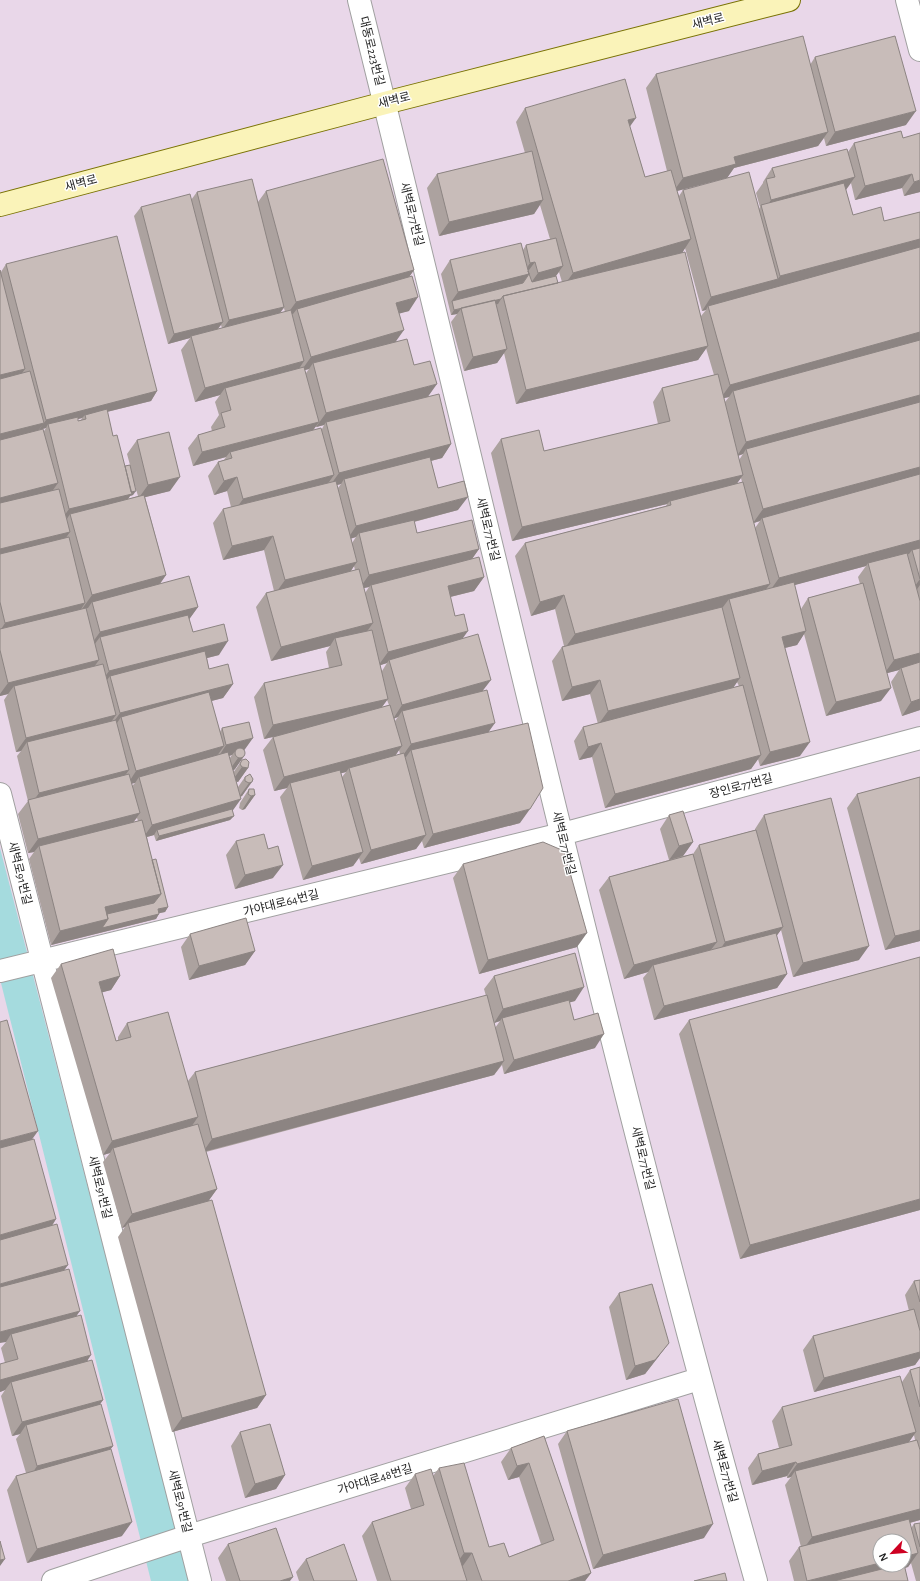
<svg xmlns="http://www.w3.org/2000/svg" width="920" height="1581" font-family="'Alegreya Sans','Noto Sans KR',sans-serif">
<style>
.industrial{fill:#e9d7e9;fill-rule:evenodd}
.water{fill:#a5dbde}
.lines{fill:none;stroke-linecap:round;stroke-linejoin:round}
.street-casing{stroke:#a0a0a0;stroke-width:24}
.secondary-casing{stroke:#797204;stroke-width:24}
.street{stroke:#fff;stroke-width:22}
.secondary{stroke:#faf3b9;stroke-width:22}
.wall{fill:#aca29f;fill-rule:evenodd}
.shaded-wall{fill:#8c8482}
.building{fill:#c8bcb9;stroke:#8c8482}
.labels{text-anchor:middle;stroke-width:3;stroke-linejoin:round;paint-order:stroke}
.street-label{font-size:12px;fill:#1f1f1f;stroke:#fff}
</style>
<rect width="100%" height="100%" fill="#f0ebe5"/>
<!-- industrial -->
<path class="industrial" d="M0 0H920V1581H0ZM880 1541H904V1565H880Z"/>
<!-- water -->
<path class="water" d="M0 848 190 1581H151L0 979Z"/>
<g class="lines">
<!-- street casing -->
<g class="street-casing">
<path id="street" d="M359 0C490 527 608 1058 756 1581
M907 0 920 50
M0 794 200 1581
M0 971 562 834 920 738
M53 1581 189 1536 699 1379"/>
</g>
<!-- secondary casing -->
<g class="secondary-casing">
<path id="secondary" d="M0 205 385 103 789 0"/>
</g>
<!-- street -->
<use href="#street" class="street"/>
<!-- secondary -->
<use href="#secondary" class="secondary"/>
</g>
<!-- wall -->
<path class="wall" d="M815 57 906 125 826 146 824 138 818 146 734 168 727 178 677 191 679 196 683 190 759 209 760 207 756 193 763 183V182L772 168 848 152 854 143 901 131 920 192 904 196 902 188 855 200 851 183 846 190 853 215 884 221 920 212V710L902 716 891 682 899 670 887 673 881 701 826 716 804 634 797 645 785 648 800 756 760 766 758 759 751 769 605 808 592 757 579 760 574 741 583 727 598 724 590 694 562 701 552 661 562 647 564 646 555 609 531 616 515 556 525 543 666 506 667 504 512 541 491 453 501 439 544 451 658 424 653 402 662 388 714 375 706 348 698 360 516 404 504 353 497 363 464 371 451 322 457 314 451 315 441 274 450 260 523 250 526 245 550 239 540 205 534 214 439 236 427 188 437 174 525 153 516 122 525 108 630 127 645 177 667 171 646 88 656 74 810 65ZM685 248 702 311 706 310 701 316 682 253ZM559 272 562 282 558 283 556 276ZM729 397 725 402 724 398ZM743 454 739 460 738 456ZM741 478 742 482 736 484ZM760 521 755 528 754 523ZM866 566 858 577 860 584 808 598 801 609 794 585ZM737 682 739 686 733 688Z
M266 191 414 270 409 277V311L399 313 396 341 414 365 428 397 451 444 442 458 431 461 438 488 458 510 414 522 417 533 479 549 472 559 484 577 474 591 450 597 455 616 463 639 483 690 489 732 520 823 424 848 422 841 416 849 361 864 359 858 353 866 303 880 280 797 287 788 274 791 263 750 273 737 264 739 254 697 264 683 329 668 326 652 330 646 271 661 256 607 266 593 274 591 264 550 223 560 213 523 223 509 231 507 227 491 214 495 208 476 218 462 224 460 226 457 193 466 188 448 198 435 212 431 211 427 219 415 215 402 220 395 195 402 181 350 190 338 168 344 134 216 141 207 191 200 197 192 258 202ZM284 308 285 312 280 313ZM221 325 222 328 218 329ZM309 369 306 373 305 370ZM324 425 322 429 313 430 316 426V427ZM341 484 338 488 337 485ZM356 537 352 543 351 538ZM354 566 355 570 351 571ZM369 587 365 593 364 588ZM387 663 382 671 380 665ZM387 700 389 705 382 707ZM398 717 395 721 394 718ZM399 750 400 754 395 756ZM346 772 342 777 341 773Z
M6 264 157 391 151 401 107 412 113 436 125 466 130 465 127 454 137 440 170 491 145 497 166 575 160 584 198 607 189 619 193 632 219 655 207 658 209 669 233 684 223 698 211 701 220 732 222 728 244 751 235 769 233 771V773L242 760 248 768 238 782 236 781 238 787 245 777 253 779 242 796 240 797 232 811 234 816 230 820 156 841 154 835 147 837 152 860 168 907 165 912 159 913 156 919 51 945 29 859 34 852 28 853 18 814 28 801 17 756 21 751 16 752 4 700 8 694 0 696V270L1 272ZM82 418 81 420 78 421V419ZM46 428 44 431H38L39 430ZM135 486 138 496 128 499 130 496 133 495ZM232 755 229 759V756ZM132 783H135L132 786ZM137 818 138 821 133 822Z
M920 777V941L885 950 847 808 857 794Z
M249 789 255 795 245 809 242 810 239 808 240 803Z
M669 815 693 842 683 856 693 854 699 845 755 830V829L764 815 859 960 793 977 781 930 776 936 787 974 777 988 654 1020 643 978 648 972 624 979 599 890 609 877 669 860 660 829Z
M236 841 268 849 273 878 235 889 226 855Z
M463 864 577 947 479 974 453 878Z
M190 934 255 951 245 965 189 980 181 947Z
M61 964 120 976 111 990 102 992 116 1041 118 1040V1037L127 1023 188 1081 195 1072 486 996 484 989 494 976 575 1001 569 1002 574 1020 595 1048 504 1074 502 1065 494 1075 206 1152 217 1189 209 1200 266 1395 257 1408 172 1432 118 1237 125 1227 122 1228 103 1162 110 1153 103 1155 51 978ZM500 1021 495 1028 494 1023Z
M689 1020 920 1210 740 1259 679 1034Z
M32 1139 56 1219 52 1226 77 1316 88 1361 103 1400 99 1405 113 1446 110 1449 122 1536 27 1563 7 1490 16 1476 26 1473 16 1439 20 1434 12 1436 1 1396 5 1390 0 1392 5 1363 1 1348 6 1342Z
M920 1280V1358L915 1365 814 1392 803 1350 813 1336 909 1311 905 1295 914 1281Z
M619 1293 659 1356 645 1374 626 1380 609 1307Z
M920 1367V1520L910 1523 911 1528 914 1524 920 1523V1581H916L911 1563 908 1567 905 1568 908 1581H794L789 1561 799 1547H801L785 1485 791 1477 787 1478V1476L752 1485 748 1468 758 1454 779 1448 772 1421 782 1407 902 1382 910 1370ZM914 1435 915 1440 909 1442Z
M567 1431 704 1538 593 1569 558 1444Z
M240 1432 285 1475 276 1489 245 1498 231 1446Z
M544 1436 591 1573 585 1581H377L362 1536 372 1522 411 1509 405 1488 415 1474 433 1476 439 1468 489 1547 509 1557 541 1544 519 1477 508 1480 501 1462 511 1448Z
M228 1544 290 1581H226L218 1558Z
M306 1559 357 1581H299L296 1572Z"/>
<!-- shaded-wall -->
<path class="shaded-wall" d="M916 111 906 125 826 146 835 132Z
M636 118 626 132 628 120Z
M828 132 818 146 734 168 727 178 673 192 683 178 734 157Z
M912 174 902 188 855 200 865 186Z
M855 177 845 191 763 211 771 200Z
M920 180V192L904 196 914 182Z
M543 200 534 214 439 236 449 222Z
M691 239 682 253 563 287 573 273Z
M920 239V251L770 290 780 276Z
M535 262 526 274H529L519 288 452 301 449 305 458 292 524 272 530 263Z
M563 266 553 280 528 287 538 273Z
M414 270 404 284 297 309 293 314 286 316 296 302Z
M778 279 768 293 708 306 706 310 702 311 711 297Z
M418 297 409 311 387 317 396 303Z
M501 299 498 304 462 313 461 309Z
M284 307 278 316 222 330 229 320Z
M461 309 457 314 451 315 454 310Z
M223 322 216 331 191 336 190 338 168 344 174 334Z
M404 330 394 344 313 363 309 369 301 371 311 357Z
M920 332V344L733 391 729 397 720 399 730 385Z
M708 346 698 360 516 404 526 390Z
M507 349 497 363 464 371 473 357Z
M304 361 295 375 225 388 220 395 195 402 205 388Z
M25 369 18 379 0 383V375Z
M437 384 427 398 326 422 324 425 316 427 326 413Z
M157 391 151 401 86 417 85 415 82 418 49 427 48 424 46 428 39 430 46 420Z
M920 395V406L746 449 743 454 737 456 746 442Z
M319 422 309 436 230 452 226 457 193 466 202 452Z
M44 423 34 436 0 446V434Z
M451 444 442 458 345 483 344 479 341 484 329 487 339 473Z
M920 467V478L762 518 760 521 753 523 763 509Z
M334 475 324 489 233 513 243 499Z
M743 475 733 489 670 501 667 504 512 541 522 527Z
M180 477 170 491 138 499 148 485Z
M237 477 227 491 214 495 224 481Z
M58 483 48 497 0 510V498Z
M136 491 133 495 130 496 122 508 70 514 65 522 59 523 69 509Z
M468 497 458 510 360 536 359 533 356 537 347 540 356 526Z
M70 532 60 546 0 560V549Z
M273 536 264 550 223 560 232 546Z
M920 540V551L912 550 909 554 868 565V563L866 566 769 592 779 578Z
M479 549 469 563 371 585 369 587 359 589 369 575Z
M357 562 347 576 275 594 285 580Z
M166 575 156 589 92 602 88 608 82 609 92 595Z
M484 577 474 591 438 600 448 586Z
M920 579V585L915 592 910 593Z
M770 584 760 597 729 599 723 607 565 648 575 634Z
M564 595 555 609 531 616 540 602Z
M85 603 76 617 0 631 5 623Z
M198 607 188 621 100 637 94 645 90 646 100 632Z
M373 623 363 637 335 638 330 646 271 661 281 647Z
M468 631 458 645 389 660 387 663 378 666 388 652Z
M806 631 797 645 772 651 782 637Z
M228 641 219 655 112 682 110 676 104 684 99 685 109 671Z
M920 653V664L901 668 899 670 884 674 894 660Z
M99 660 89 674 14 686 8 694 0 696V694L8 683Z
M740 678 730 692 598 725 608 711Z
M491 680 481 693 402 711 398 717 393 719 402 705Z
M600 680 590 694 562 701 572 687Z
M233 684 223 698 123 724 121 717 115 726 110 727 120 713Z
M891 688 881 701 826 716 836 702Z
M388 699 378 712 264 739 273 725Z
M920 699V710L902 716 911 702Z
M116 715 106 729 27 742 21 751 16 752 26 738Z
M495 723 485 737 411 750 406 757 401 758 411 744Z
M253 738 243 752 237 749 232 755 217 759 226 745Z
M810 742 800 756 760 766 770 752Z
M601 743 592 757 579 760 588 747Z
M224 746 214 760 139 777 135 783 127 785 136 771Z
M402 746 392 760 349 768 346 772 291 787 290 783 287 788 274 791 284 777Z
M245 755 235 769 231 772H228L238 758Z
M761 755 751 769 605 808 615 794Z
M242 767 248 768 238 782 232 781Z
M129 770 119 784 29 807 39 793Z
M252 782 242 796 239 797 249 783Z
M255 795 245 809 242 810 251 796Z
M241 799 231 813 157 830 154 835 143 838 152 825Z
M530 809 520 823 424 848 433 834Z
M140 813 130 827 39 846 34 852 28 853 38 839Z
M234 816 230 820 156 841 159 836Z
M426 835 416 849 361 864 371 850Z
M693 842 683 856 669 860 679 846Z
M363 852 353 866 303 880 312 866Z
M283 865 273 878 235 889 245 875Z
M161 894 151 907 100 920 105 907Z
M168 907 165 912 155 914 158 909Z
M159 914 156 919 51 945 60 931 108 919Z
M783 927 773 941 716 956 725 942Z
M920 930V941L885 950 895 936Z
M587 933 577 947 479 974 488 960Z
M717 942 707 955 653 965 648 972 624 979 634 965Z
M869 946 859 960 793 977 803 963Z
M255 951 245 965 189 980 199 966Z
M787 974 777 988 654 1020 664 1006Z
M120 976 111 990 89 996 99 982Z
M584 987 575 1001 503 1021 502 1018 500 1021 494 1023 503 1009Z
M604 1034 595 1048 504 1074 514 1060Z
M504 1061 494 1075 203 1152 212 1139Z
M198 1117 189 1130 113 1148 110 1153 103 1155 112 1141Z
M38 1131 28 1145 0 1152V1141Z
M217 1189 207 1203 128 1223 125 1227 122 1228 132 1214Z
M920 1199V1210L740 1259 750 1245Z
M56 1219 47 1233 0 1246V1235Z
M68 1265 58 1279 0 1295V1284Z
M80 1311 70 1325 11 1334 6 1342 0 1343V1332Z
M669 1343 659 1356 645 1374 626 1380 635 1366Z
M920 1352V1358L915 1365 814 1392 824 1378Z
M91 1355 82 1369 11 1382 5 1390 0 1392V1380Z
M266 1395 257 1408 172 1432 182 1418Z
M103 1400 93 1414 26 1425 20 1434 12 1436 22 1422Z
M916 1432 906 1446 795 1471 791 1477 787 1478 797 1464Z
M113 1446 103 1460 28 1480 37 1466Z
M796 1462 787 1476 752 1485 762 1471Z
M529 1463 519 1477 508 1480 517 1466Z
M285 1475 276 1489 245 1498 255 1484Z
M920 1509V1520L802 1551 812 1537Z
M132 1522 122 1536 27 1563 37 1549Z
M713 1524 704 1538 593 1569 603 1555Z
M464 1553H472L462 1567H454Z
M918 1553 908 1567 853 1581H808L880 1563V1565H904V1557Z
M5 1559 0 1566V1560Z
M591 1573 585 1581H568Z
M293 1577 290 1581H280Z"/>
<!-- building -->
<path class="building" d="M803 36 828 132 734 157 736 164 683 178 656 74Z
M895 36 916 111 835 132 815 57Z
M625 79 636 118 628 120 645 177 671 170 691 239 573 273 525 108Z
M901 131 903 138 920 133V180L914 182 912 174 865 186 854 143Z
M847 149 855 177 771 200 766 179 775 177 772 168Z
M532 151 543 200 449 222 437 174Z
M383 159 414 270 296 302 266 191Z
M749 172 778 279 711 297 683 190Z
M252 179 284 307 229 320 197 192Z
M844 183 853 215 881 207 884 221 920 212V239L780 276 761 205Z
M190 194 223 322 174 334 141 207Z
M117 236 157 391 46 420 6 264Z
M556 238 563 266 538 273 535 262 530 263 526 245Z
M521 243 529 274 458 292 450 260Z
M920 247V332L730 385 708 306Z
M685 252 708 346 526 390 503 296Z
M0 270 25 369 0 375Z
M528 271 532 282 556 276 558 283 503 296 501 299 454 310 452 301 523 283 529 274Z
M412 276 418 297 396 303 404 330 311 357 297 309Z
M495 300 507 349 473 357 461 308Z
M291 310 304 361 205 388 191 336Z
M407 339 414 365 430 361 437 384 326 413 313 363Z
M920 340V395L746 442 733 391Z
M304 367 319 422 202 452 198 435 225 427 221 413 231 410 225 388Z
M30 371 44 423 0 434V379Z
M718 374 743 475 522 527 501 439 539 430 544 451 670 421 662 388Z
M439 394 451 444 339 473 326 422Z
M920 402V467L763 509 746 449Z
M107 409 113 436 117 435 132 494 69 509 48 424 78 417V421L86 419 85 415Z
M321 428 334 475 243 499 237 477 224 481 218 462 232 458 230 452Z
M43 429 58 483 0 498V440Z
M169 432 180 477 148 485 137 440Z
M430 457 438 488 464 481 468 497 356 526 344 479Z
M130 465 136 491 131 492 125 466Z
M920 474V540L779 578 762 518Z
M336 481 357 562 285 580 273 536 232 546 223 509Z
M743 482 770 584 575 634 564 595 540 602 525 543 671 505 670 501Z
M59 489 70 532 0 549V503Z
M144 495 166 575 92 595 70 514Z
M414 520 417 533 472 520 479 549 369 575 359 533Z
M69 537 85 603 5 623 0 602V554Z
M920 548V579L912 550Z
M907 553 920 601V653L894 660 868 563Z
M479 557 484 577 448 586 455 616 464 614 468 631 388 652 371 585Z
M359 569 373 623 281 647 266 593Z
M189 576 198 607 100 632 92 602Z
M794 582 806 631 782 637 810 742 770 752 729 599Z
M863 583 891 688 836 702 808 598Z
M722 607 740 678 608 711 600 680 572 687 562 647Z
M86 608 99 660 8 683 0 650V629Z
M188 615 193 632 224 624 228 641 109 671 100 637Z
M372 630 388 699 273 725 264 683 342 665 335 638Z
M478 634 491 680 402 705 389 660Z
M205 651 209 669 228 664 233 684 120 713 110 676Z
M920 662V699L911 702 901 668Z
M103 664 116 715 26 738 14 686Z
M743 685 761 755 615 794 601 743 588 747 583 727Z
M487 690 495 723 411 744 402 711Z
M209 692 224 746 136 771 121 717Z
M390 705 402 746 284 777 273 737Z
M116 720 129 770 39 793 27 742Z
M249 722 253 738 226 745 222 728Z
M528 723 543 788 530 809 433 834 411 750Z
M235 753a5 5 0 1 1 10 0a5 5 0 1 1-10 0Z
M228 752 241 799 152 825 139 777Z
M404 753 426 835 371 850 349 768Z
M246 759 249 762 248 768 242 767 240 764 242 760Z
M340 770 363 852 312 866 290 783Z
M129 774 140 813 38 839 28 800Z
M250 774 253 779 252 782 249 783 245 781V777Z
M920 777V930L895 936 857 794Z
M249 789H254L255 795 251 796 248 794Z
M831 798 869 946 803 963 764 815Z
M232 809 234 816 159 836 157 830Z
M683 811 693 842 679 846 669 815Z
M142 820 161 894 105 907 108 919 60 931 39 846Z
M756 830 783 927 725 942 699 845Z
M264 834 268 849 278 846 283 865 245 875 236 841Z
M543 842 564 851 587 933 488 960 463 864Z
M693 854 717 942 634 965 609 877Z
M156 859 168 907 158 909 159 914 102 928 108 919 107 914 154 903 161 894 152 860Z
M246 918 255 951 199 966 190 934Z
M776 933 787 974 664 1006 653 965Z
M113 949 120 976 99 982 116 1041 131 1037 127 1023 168 1012 198 1117 112 1141 61 964Z
M575 953 584 987 503 1009 494 976Z
M920 957V1199L750 1245 689 1020Z
M487 995 504 1061 212 1139 195 1072Z
M569 1000 574 1020 598 1013 604 1034 514 1060 502 1018Z
M7 1020 38 1131 0 1141V1022Z
M198 1124 217 1189 132 1214 113 1148Z
M34 1139 56 1219 0 1235V1148Z
M212 1200 266 1395 182 1418 128 1223Z
M57 1224 68 1265 0 1284V1240Z
M69 1269 80 1311 0 1332V1287Z
M920 1280V1302L914 1281Z
M652 1284 669 1343 655 1360 635 1366 619 1293Z
M914 1309 920 1331V1352L824 1378 813 1336Z
M81 1315 91 1355 0 1380V1364L18 1359 11 1334Z
M92 1360 103 1400 22 1422 11 1382Z
M920 1367V1407L910 1370Z
M900 1376 916 1432 797 1464 796 1462 762 1471 758 1454 792 1445 782 1407Z
M678 1399 713 1524 603 1555 567 1431Z
M101 1404 113 1446 37 1466 26 1425Z
M270 1424 285 1475 255 1484 240 1432Z
M544 1436 591 1573 568 1581H482L472 1553H464L439 1468 464 1463 489 1547 504 1543 509 1557 554 1540 529 1463 517 1466 511 1448Z
M917 1440 920 1450V1509L812 1537 795 1471Z
M111 1449 132 1522 37 1549 16 1476Z
M431 1469 467 1581H391L372 1522 424 1505 415 1474Z
M909 1519 918 1553 904 1557V1541H880V1563L807 1581 799 1547Z
M920 1523V1547L914 1524Z
M276 1528 293 1577 280 1581H240L228 1544Z
M0 1541 5 1559 0 1560Z
M344 1544 357 1581H314L306 1559Z
M904 1564 908 1581H834L898 1565H904Z
M725 1573 727 1581H694Z"/>
<g class="labels">
<!-- street labels -->
<g class="street-label">
<text transform="translate(708 21) rotate(-14)" y="4">새벽로</text>
<text transform="translate(372 51) rotate(76)" y="4">대동로223번길</text>
<text transform="translate(394 100) rotate(-14)" y="4">새벽로</text>
<text transform="translate(81 183) rotate(-15)" y="4">새벽로</text>
<text transform="translate(412 214) rotate(76)" y="4">새벽로77번길</text>
<text transform="translate(488 529) rotate(76)" y="4">새벽로77번길</text>
<text transform="translate(741 786) rotate(-15)" y="4">장인로77번길</text>
<text transform="translate(564 843) rotate(76)" y="4">새벽로77번길</text>
<text transform="translate(20 873) rotate(76)" y="4">새벽로91번길</text>
<text transform="translate(281 903) rotate(-14)" y="4">가야대로64번길</text>
<text transform="translate(643 1158) rotate(76)" y="4">새벽로77번길</text>
<text transform="translate(100 1187) rotate(76)" y="4">새벽로91번길</text>
<text transform="translate(725 1471) rotate(74)" y="4">새벽로77번길</text>
<text transform="translate(375 1479) rotate(-17)" y="4">가야대로48번길</text>
<text transform="translate(180 1501) rotate(76)" y="4">새벽로91번길</text>
</g>
</g>
<!-- north arrow -->
<g transform="translate(892 1553) rotate(244)"><circle r="19" fill="#ffffff" stroke="#a5a5a5"/>
<path d="M0-3L7 15L0 10L-7 15Z" fill="#ce0022"/>
<text y="-6" font-size="11" font-weight="bold" text-anchor="middle" fill="#1f1f1f">N</text>
</g>
</svg>
